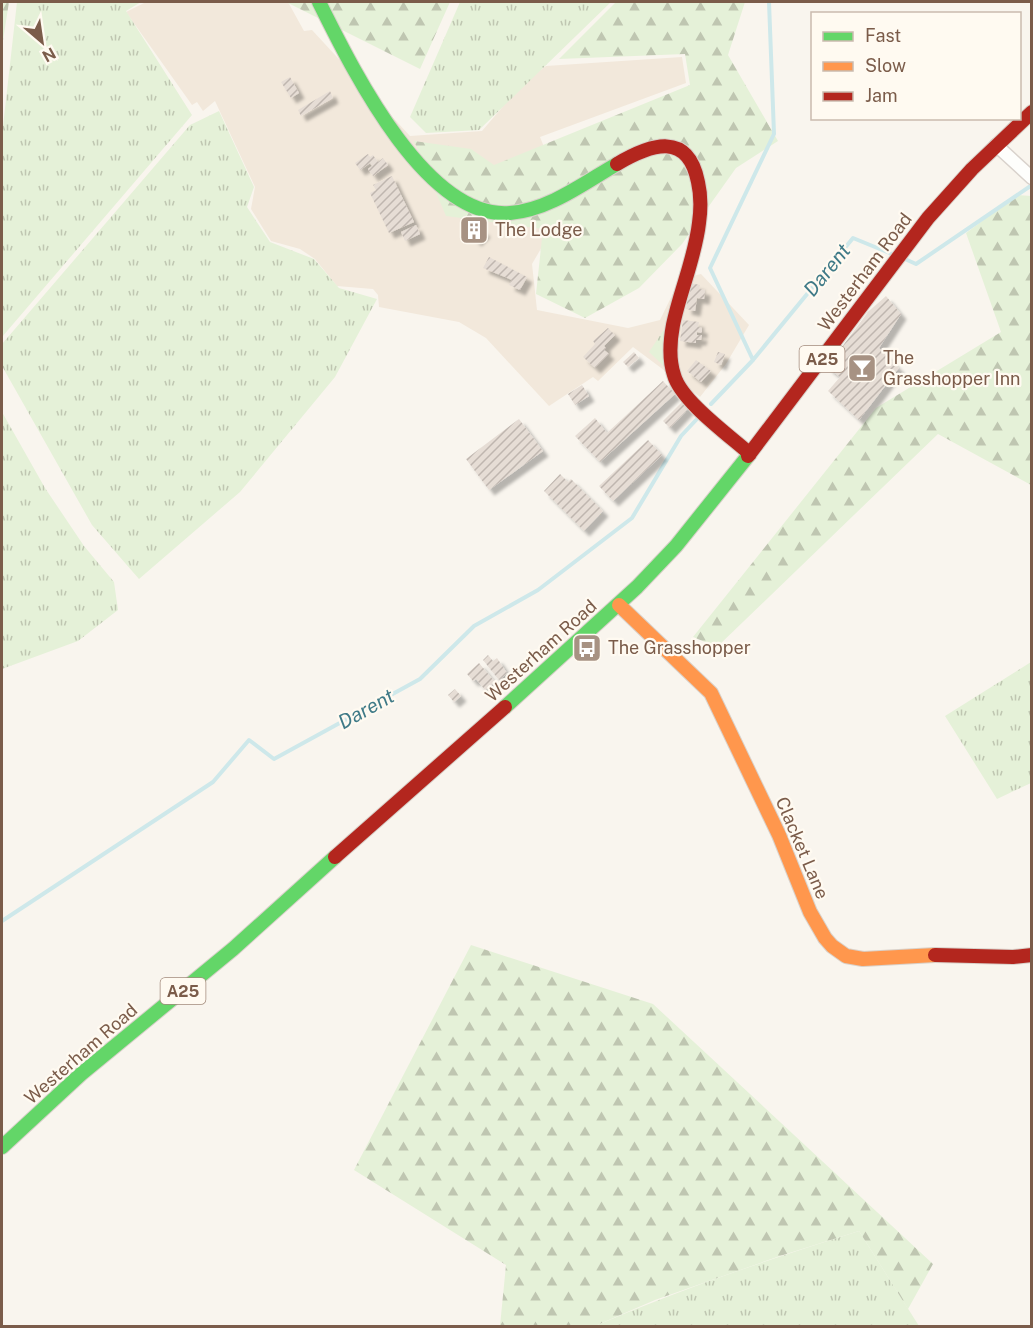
<svg xmlns="http://www.w3.org/2000/svg" width="1033" height="1328" font-family="'Public Sans',sans-serif">
<style>
.residential{fill:#f2e8db}
.grass{fill:url(#grass-tufts)}
.forest{fill:url(#forest-firs)}
.lines{fill:none;stroke-linecap:round;stroke-linejoin:round}
.stream{stroke:#cee8ea;stroke-width:4}
.building{fill:url(#building-hatch);filter:url(#shadow)}
.street-casing{stroke:#d9d2cc;stroke-width:15}
.fast-casing{stroke:#d9d1ca;stroke-width:16}
.slow-casing{stroke:#d9d1ca;stroke-width:16}
.jam-casing{stroke:#d9d1ca;stroke-width:16}
.street{stroke:#fefefc;stroke-width:12}
.fast{stroke:#63d668;stroke-width:14}
.slow{stroke:#ff974d;stroke-width:14}
.jam{stroke:#b3261e;stroke-width:14}
.labels{text-anchor:middle;stroke-width:4.5;stroke-linejoin:round;paint-order:stroke}
.shield{fill:#fffaf1;stroke:#a38b7c;stroke-width:1.5}
.shield-label{font-size:16px;font-weight:bold;fill:#7b5c4a}
.poi-label{font-size:18px;fill:#7b5c4a;stroke:#fffaf1;text-anchor:start}
.street-label{font-size:18px;fill:#7b5c4a;stroke:#fffaf1}
.water-label{font-size:20px;font-style:italic;fill:#3f7a87;stroke:#fffaf1}
</style>
<defs>
<pattern id="grass-tufts" width="24" height="20" patternUnits="userSpaceOnUse" patternTransform="scale(1.5)"><rect width="24" height="20" fill="#e5f1d8"/><path d="M3 7l-1-3M5 7V3M7 7l1-3M15 17l-1-3M17 17v-4M19 17l1-3" fill="none" stroke="#bfc6b1"/></pattern>
<pattern id="forest-firs" width="22" height="20" patternUnits="userSpaceOnUse" patternTransform="scale(1.5)"><rect width="22" height="20" fill="#e5f1d8"/><path d="M5 1l3.5 6h-7zM16 11l3.5 6h-7z" fill="#bfc6b1"/></pattern>
<pattern id="building-hatch" width="6" height="6" patternUnits="userSpaceOnUse" patternTransform="scale(1.5)"><rect width="6" height="6" fill="#e6ddd5"/><path d="M-1 1l2-2M0 6l6-6M5 7l2-2" fill="none" stroke="#bfb6af"/></pattern>
<filter id="shadow"><feDropShadow dx="5.5" dy="5.5" stdDeviation="1.5" flood-color="#0004"/></filter>
</defs>
<rect width="100%" height="100%" fill="#f9f5ee"/>
<!-- residential -->
<path class="residential" d="M146 2H288L304 31 312 30 410 136 482 131 523 83 546 66 682 57 686 83 540 137 567 204 532 264 537 310 628 328 660 320 680 279 701 274 749 325 726 364 700 397 633 347 598 381 593 377 549 406 486 338 459 322 379 307 378 295 373 289 337 286 315 259 300 249 271 241 251 209 255 187 215 101 203 111 197 102 192 105 126 12Z"/>
<!-- grass -->
<path class="grass" d="M17 2H141L126 11 192 115 2 337V135Z
M460 2H611L479 130 426 133 410 117Z
M219 111 254 187 247 207 270 242 314 259 339 288 377 299 335 377 240 492 139 579 92 525 2 366V344L190 125Z
M663 331H666L668 370 649 352Z
M2 412 45 488 84 546 114 582 118 610 78 641 2 669Z
M1031 662V783L997 799 945 716Z
M859 1231 919 1326H595C681 1289 770 1259 859 1231Z"/>
<!-- forest -->
<path class="forest" d="M2 2H9L2 47Z
M286 2H450L420 69Z
M616 2H745L728 55 778 141 736 168 682 244 639 288 585 318 536 294 543 229 446 216 414 141 471 149 494 165 690 85 685 54 559 59Z
M1017 195 1031 196V485L938 434 717 647 693 637 876 408 1001 332 966 233Z
M471 945 653 1004 933 1264 908 1309 859 1231 780 1256 655 1300 595 1326H500L506 1265 354 1170Z"/>
<g class="lines">
<!-- stream -->
<path class="stream" d="M905 259 916 264 1032 185
M753 360 710 268 774 134 769 2
M711 404 753 360 853 238 892 254
M2 921 213 782 249 740 274 759 420 679 474 626 538 590 632 518 681 436 696 420"/>
</g>
<!-- building -->
<path class="building" d="M290 77 299 93 291 98 281 82Z
M330 91 333 98 301 116 298 110Z
M368 154 370 157 373 155 378 162 383 158 388 165 373 176 368 169 372 166 370 163 360 170 355 163Z
M392 176 414 222 389 233 370 193 376 190 373 185Z
M472 220 485 232 476 241 464 228Z
M416 225 420 234 405 241 401 232Z
M489 257 527 277 520 290 509 285 512 280 483 268Z
M690 283 700 285 699 289 705 290 704 299 697 298 695 311 686 309Z
M886 296 901 314 879 348 899 368 859 420 828 391 840 377 827 367 868 312Z
M683 320 699 322 698 327 702 328V333L697 332V335H702L701 340H696V343L680 341Z
M608 328 615 335 604 346 606 348 604 350 609 354 595 368 583 357 595 344 593 341Z
M634 352 639 358 628 367 623 362Z
M718 352 725 354 721 365 714 362Z
M696 360 711 371 701 382 687 371Z
M663 381 675 394 600 462 575 436 595 418 607 433Z
M582 385 589 396 575 405 568 394Z
M683 401 689 408 670 428 663 421Z
M519 419 543 451 489 490 466 459Z
M648 440 662 455 613 501 599 486Z
M560 474 568 482 571 479 603 511 584 531 544 491Z
M488 655 493 661 497 658 507 673 499 680 483 660Z
M479 663 495 682 485 690 476 679 473 681 467 674Z
M455 689 461 696 454 702 448 695Z"/>
<g class="lines">
<!-- street casing -->
<g class="street-casing">
<path id="street" d="M996 145 1032 178"/>
</g>
<!-- fast casing -->
<g class="fast-casing">
<path id="fast" d="M319 2C351 66 425 220 510 213 549 210 584 183 617 164
M505 707 637 587 676 546 748 456
M2 1147 81 1074 233 949 335 857"/>
</g>
<!-- slow casing -->
<g class="slow-casing">
<path id="slow" d="M619 605 711 693 779 835 810 912 825 938 832 946 846 956 863 959 935 955"/>
</g>
<!-- jam casing -->
<g class="jam-casing">
<path id="jam" d="M617 164C651 144 688 131 698 182 701 195 701 209 699 223 695 258 680 291 673 325 670 341 669 360 674 375 681 401 730 436 750 454
M748 456 928 218 972 169 1032 112
M335 857 505 707
M935 955 1013 957 1032 955"/>
</g>
<!-- street -->
<use href="#street" class="street"/>
<!-- fast -->
<use href="#fast" class="fast"/>
<!-- slow -->
<use href="#slow" class="slow"/>
<!-- jam -->
<use href="#jam" class="jam"/>
</g>
<!-- icons -->
<defs>
<g id="building-square" transform="scale(1.5)"><rect x="-9" y="-9" width="18" height="18" rx="4" fill="#a79283" stroke="#fffaf1"/><path d="M-4-6H4V6H1V3H-1V6H-4ZM-2.5-4.3h1.7v1.8h-1.7ZM.8-4.3h1.7v1.8H.8ZM-2.5-1h1.7V.8h-1.7ZM.8-1h1.7V.8H.8Z" fill="#fff"/></g>
<g id="bar-square" transform="scale(1.5)"><rect x="-9" y="-9" width="18" height="18" rx="4" fill="#a79283" stroke="#fffaf1"/><path d="M-6-5H6L.8 .8V4.5H3.5V6h-7V4.5H-.8V.8Z" fill="#fff"/></g>
<g id="bus-square" transform="scale(1.5)"><rect x="-9" y="-9" width="18" height="18" rx="4" fill="#a79283" stroke="#fffaf1"/><path d="M-5-6H5V4H4V6H2V4H-2V6H-4V4H-5ZM-3.5-4V0h7V-4ZM-3.5 1.2v1.5H-2V1.2ZM2 1.2v1.5H3.5V1.2Z" fill="#fff"/></g>
</defs>
<g fill-rule="evenodd">
<use href="#building-square" x="474" y="230"/>
<use href="#bar-square" x="862" y="368"/>
<use href="#bus-square" x="587" y="648"/>
</g>
<g class="labels">
<!-- shield labels -->
<g class="shield">
<rect x="799.5" y="346" width="45" height="26" rx="4.5"/>
<rect x="160.5" y="978" width="45" height="26" rx="4.5"/>
</g>
<g class="shield-label">
<text x="822" y="365">A25</text>
<text x="183" y="997">A25</text>
</g>
<!-- poi labels -->
<g class="poi-label">
<text x="495" y="236">The Lodge</text>
<text x="883" y="364">The<tspan x="883" dy="21">Grasshopper Inn</tspan></text>
<text x="608" y="654">The Grasshopper</text>
</g>
<!-- street labels -->
<g class="street-label">
<text transform="translate(865 272) rotate(-53)" y="6">Westerham Road</text>
<text transform="translate(541 651) rotate(-42)" y="6">Westerham Road</text>
<text transform="translate(802 848) rotate(67)" y="6">Clacket Lane</text>
<text transform="translate(81 1054) rotate(-41)" y="6">Westerham Road</text>
</g>
<!-- water labels -->
<g class="water-label">
<text transform="translate(827 270) rotate(-51)" y="7">Darent</text>
<text transform="translate(366 709) rotate(-29)" y="7">Darent</text>
</g>
</g>
<!-- border -->
<rect width="1033" height="1328" fill="none" stroke="#7b5c4a" stroke-width="6"/>
<!-- legend -->
<rect x="811" y="12" width="210" height="108" fill="#fffaf1" stroke="#cabbae" stroke-width="1.5"/>
<rect x="823" y="32" width="30" height="9" fill="#63d668" stroke="#cabbae" stroke-width="1.5"/>
<text x="865" y="42" font-size="18" fill="#7b5c4a">Fast</text>
<rect x="823" y="62" width="30" height="9" fill="#ff974d" stroke="#cabbae" stroke-width="1.5"/>
<text x="865" y="72" font-size="18" fill="#7b5c4a">Slow</text>
<rect x="823" y="92" width="30" height="9" fill="#b3261e" stroke="#cabbae" stroke-width="1.5"/>
<text x="865" y="102" font-size="18" fill="#7b5c4a">Jam</text>
<!-- north arrow -->
<g transform="translate(42 42) rotate(151)" stroke="#fffaf1" stroke-width="4.5" paint-order="stroke">
<path d="M0-4.5L10 22L0 15L-10 22Z" fill="#7b5c4a"/>
<text y="-9" font-size="16" font-weight="bold" text-anchor="middle" fill="#7b5c4a">N</text>
</g>
</svg>
